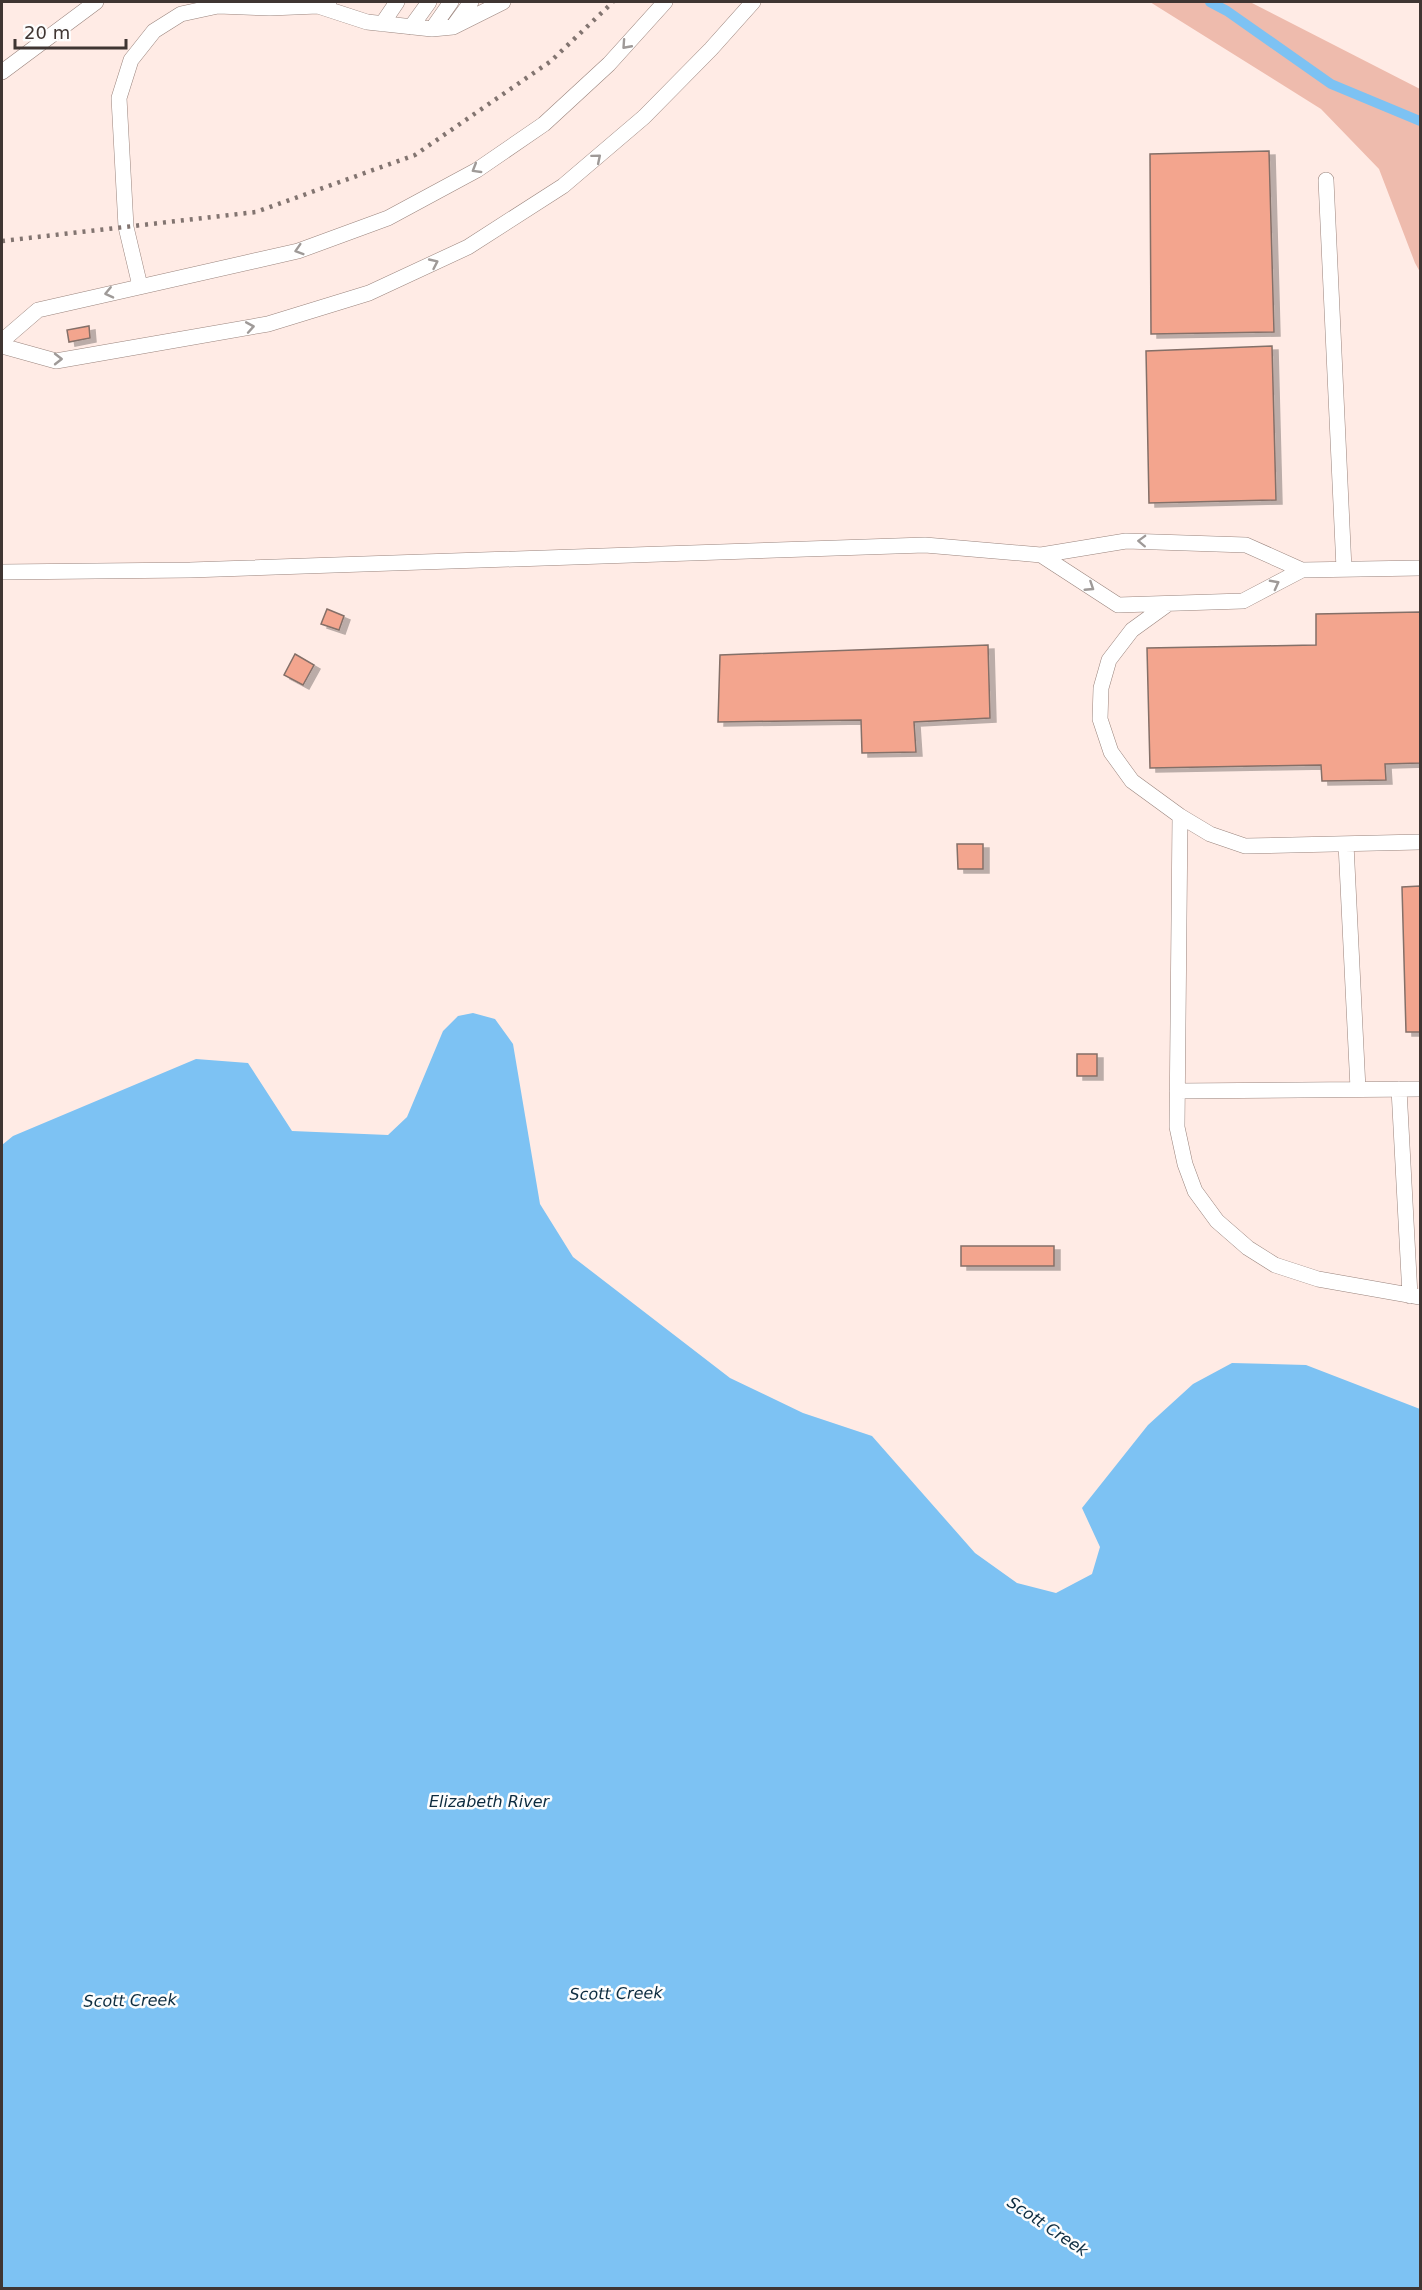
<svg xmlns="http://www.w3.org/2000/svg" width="1422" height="2290" font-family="'DejaVu Sans',sans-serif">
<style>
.green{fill:#eebbad}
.water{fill:#7dc2f3}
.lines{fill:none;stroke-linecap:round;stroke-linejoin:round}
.stream{stroke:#7dc2f3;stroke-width:10}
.building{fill:#f3a58e;stroke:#846f68;stroke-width:1.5;filter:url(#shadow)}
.service-casing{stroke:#9a847d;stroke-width:16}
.service{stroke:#fff;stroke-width:15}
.rail{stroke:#827470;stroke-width:4.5;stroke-dasharray:3 6;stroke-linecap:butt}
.oneway{stroke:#9f9a98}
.labels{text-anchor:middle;stroke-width:5;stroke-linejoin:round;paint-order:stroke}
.water-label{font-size:16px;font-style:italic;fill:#0d2c40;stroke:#fdfdfd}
</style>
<defs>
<filter id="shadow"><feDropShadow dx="6" dy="4" stdDeviation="0" flood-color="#0004"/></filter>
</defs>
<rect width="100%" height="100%" fill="#ffebe5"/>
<!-- green -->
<path class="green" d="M1150 2H1250L1420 89V272L1415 263 1379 169 1321 109Z"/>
<!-- water -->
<path class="water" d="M473 1013 495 1019 513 1044 540 1204 573 1257 730 1378 803 1413 872 1436 975 1553 1017 1583 1056 1593 1092 1574 1100 1547 1082 1508 1148 1425 1193 1384 1232 1363 1306 1365 1420 1409V2288H2V1145L13 1136 196 1059 248 1063 292 1131 388 1135 407 1117 443 1031 458 1016Z"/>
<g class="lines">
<!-- stream -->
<path class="stream" d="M1210 2 1227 11 1331 84 1420 121"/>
</g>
<!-- building -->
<path class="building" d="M1269 151 1274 332 1151 334 1150 154Z
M89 326 90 338 69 342 67 330Z
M1272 346 1276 500 1149 503 1146 351Z
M327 609 344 616 339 630 321 624Z
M1420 612V763L1385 764 1386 780 1322 781 1321 765 1150 768 1147 648 1316 645V614Z
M988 645 990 718 914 722 916 752 862 753 861 720 718 722 720 655Z
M295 654 314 665 303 685 284 675Z
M957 844H983V869H958Z
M1420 886V1032H1406L1402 887Z
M1077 1054H1097V1076H1077Z
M961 1246H1054V1266H961Z"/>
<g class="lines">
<!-- service casing -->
<g class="service-casing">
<path id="service" d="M318 6 367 22 432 29 453 27 503 2
M382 24 397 2
M455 24 471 2
M411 27 429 2
M432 29 451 2
M2 72 96 2
M1326 180 1344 569
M140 286 126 227 119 98 131 60 154 31 181 14 218 6 270 8 318 6 329 2
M2 341 38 310 298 251 388 218 477 170 544 124 609 64 665 2
M2 346 56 361 268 324 369 293 468 247 563 186 644 117 711 49 753 2
M1302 570 1420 568
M2 572 190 570 925 545 1041 555 1126 541 1246 545 1302 570 1243 601 1118 605 1041 555
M1168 604 1132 630 1109 660 1101 688 1100 719 1111 752 1132 781 1180 816 1210 834 1245 846 1420 842
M1180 816 1177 1127 1185 1164 1195 1191 1217 1221 1248 1248 1275 1265 1318 1279 1420 1297
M1346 844 1358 1089
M1399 1089 1410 1296
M1177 1091 1420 1089"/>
</g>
<!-- service -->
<use href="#service" class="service"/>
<!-- rail -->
<path class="rail" d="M2 241 256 212 415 155 551 61 613 2"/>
</g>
<!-- one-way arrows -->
<defs><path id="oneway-chevron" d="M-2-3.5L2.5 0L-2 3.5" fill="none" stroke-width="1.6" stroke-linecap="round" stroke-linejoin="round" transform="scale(1.5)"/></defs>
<g class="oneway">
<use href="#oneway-chevron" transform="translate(626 45) rotate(132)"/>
<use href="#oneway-chevron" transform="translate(597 158) rotate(-40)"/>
<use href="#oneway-chevron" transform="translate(476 169) rotate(149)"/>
<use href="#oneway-chevron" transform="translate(299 250) rotate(163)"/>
<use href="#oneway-chevron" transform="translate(434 263) rotate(-25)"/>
<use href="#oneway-chevron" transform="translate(109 293) rotate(167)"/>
<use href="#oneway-chevron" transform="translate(250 327) rotate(-10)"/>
<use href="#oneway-chevron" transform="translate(58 359)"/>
<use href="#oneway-chevron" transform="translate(1142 541) rotate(-178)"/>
<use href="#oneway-chevron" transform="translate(1275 584) rotate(-28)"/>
<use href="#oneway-chevron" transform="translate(1090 587) rotate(33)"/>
</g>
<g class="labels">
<!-- water labels -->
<g class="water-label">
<text x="489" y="1807">Elizabeth River</text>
<text transform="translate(616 1993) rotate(-1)" y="6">Scott Creek</text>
<text transform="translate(130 2000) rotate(-1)" y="6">Scott Creek</text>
<text transform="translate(1048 2226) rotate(34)" y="6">Scott Creek</text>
</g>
</g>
<!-- border -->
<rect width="1422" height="2290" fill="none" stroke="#3f3532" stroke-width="6"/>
<!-- scale -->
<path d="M15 39v9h111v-9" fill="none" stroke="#3f3532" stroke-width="3"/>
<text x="24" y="39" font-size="18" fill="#3f3532" stroke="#fdfdfd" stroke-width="4.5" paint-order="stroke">20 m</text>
</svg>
